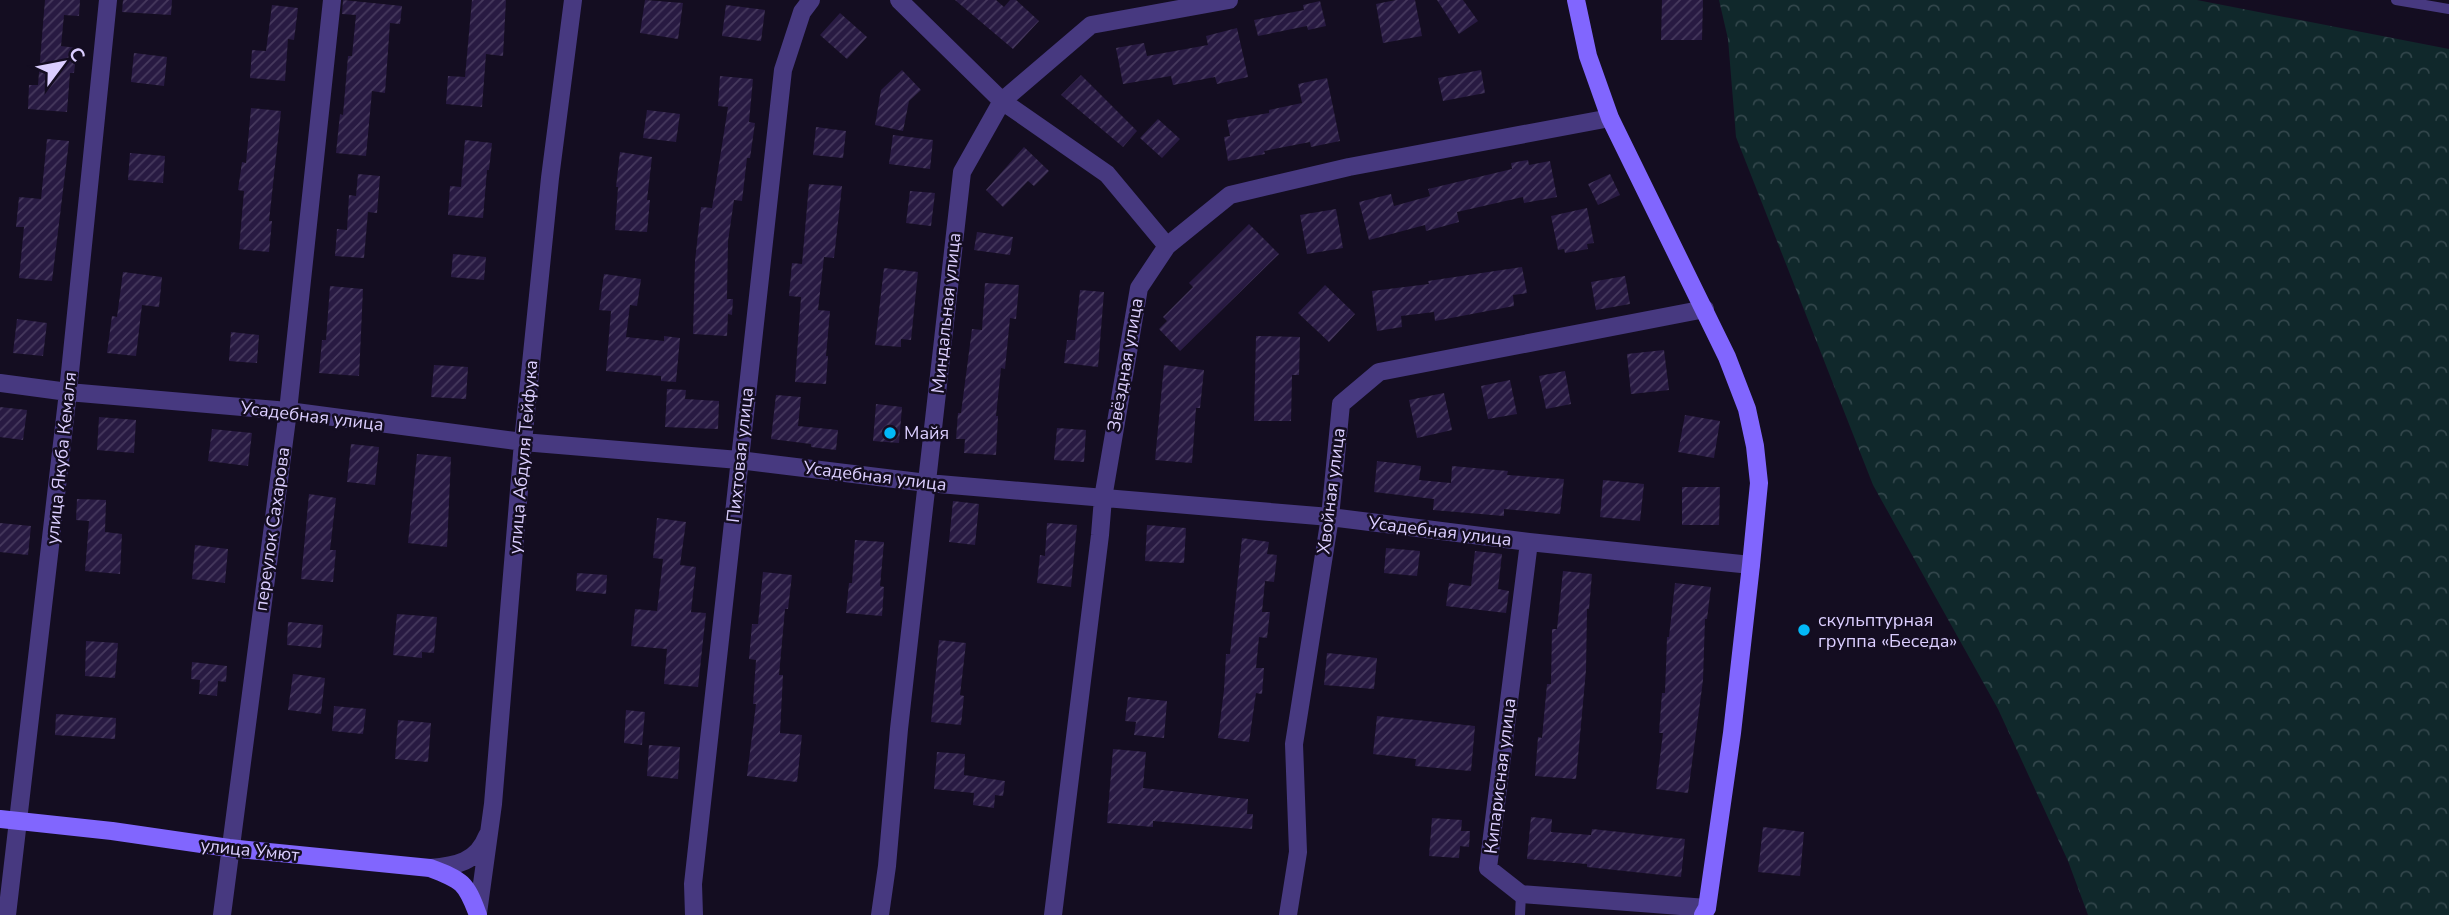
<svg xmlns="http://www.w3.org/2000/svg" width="2449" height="915" font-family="'Nunito Sans',sans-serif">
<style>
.forest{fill:url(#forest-crowns)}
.building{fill:url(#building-hatch)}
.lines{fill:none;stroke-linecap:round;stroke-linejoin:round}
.lane{stroke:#473980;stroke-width:10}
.street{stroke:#473980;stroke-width:18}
.secondary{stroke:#8166fe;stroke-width:18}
.poi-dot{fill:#02b8f7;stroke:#140d21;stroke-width:2.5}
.labels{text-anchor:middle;stroke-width:5;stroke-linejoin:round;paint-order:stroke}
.street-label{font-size:18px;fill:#dbceff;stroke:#140d21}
.poi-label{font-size:18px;fill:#dbceff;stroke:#140d21;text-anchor:start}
</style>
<defs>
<pattern id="forest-crowns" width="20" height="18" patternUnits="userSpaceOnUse" patternTransform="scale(1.75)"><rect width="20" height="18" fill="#10282b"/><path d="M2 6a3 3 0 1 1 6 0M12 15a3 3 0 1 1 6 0" fill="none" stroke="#32464b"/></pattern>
<pattern id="building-hatch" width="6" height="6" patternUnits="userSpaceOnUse" patternTransform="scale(1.75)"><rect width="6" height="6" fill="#281a42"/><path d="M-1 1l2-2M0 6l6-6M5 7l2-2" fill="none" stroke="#473a5e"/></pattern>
</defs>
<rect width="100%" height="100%" fill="#140d21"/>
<!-- forest -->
<path class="forest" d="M1719 0H2197L2449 49V915H2088L2068 861 1998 709 1873 485 1736 137 1728 39Z"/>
<!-- building -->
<path class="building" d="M45 0H80L79 16 64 15 61 46 77 48 74 73H70L67 112 28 109 29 85H38Z
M123 0H172L171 15 122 12Z
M343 0 402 6 400 24 390 23 385 93 372 91 366 156 336 153 340 114 343 115 348 56H352L356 15 342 14Z
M472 0H506L503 56 486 54 482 107 446 104 448 76 465 77Z
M645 0 683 3 678 39 640 33Z
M955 0H996L1004 7 1010 0H1016L1039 21 1013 49Z
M1396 0H1415L1422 36 1383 43 1376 4Z
M1437 0H1463L1478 21 1459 34Z
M1662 0H1703L1702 40H1661Z
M1320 1 1326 26 1308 30 1307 26 1258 36 1254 20 1304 10 1303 5Z
M272 5 298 8 294 40 288 39 285 81 250 78 252 50 266 51Z
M726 5 765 10 761 41 722 36Z
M840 13 867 37 847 59 820 35Z
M1237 28 1248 77 1217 84 1215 77 1173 85 1171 76 1123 84 1116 48 1144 43 1147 56 1208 45 1206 36Z
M134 53 167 57 164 86 131 82Z
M902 70 921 90 909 101 903 131 875 125 881 90Z
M1481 70 1485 93 1443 101 1438 78Z
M1081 75 1137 131 1123 147 1061 95Z
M720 76 753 79 749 122 755 123 750 158H747L742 201 734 200 728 241 727 299H733L732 315 728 314 727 336 693 334 695 261 701 207 712 208 728 107 718 106Z
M1327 78 1340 141 1311 147 1310 142 1264 151 1265 154 1228 161 1224 137 1230 136 1227 120 1269 113V110L1302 103 1298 84Z
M251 108 281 111 269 221H272L269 252 239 249 244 191 238 190 242 162 246 163Z
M647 110 680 114 676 142 643 138Z
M1158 119 1180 139 1162 158 1140 138Z
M816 127 846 131 843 158 813 155Z
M893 135 933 140 930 169 889 164Z
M47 139 69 141 52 281 19 278 24 227H16L19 197 41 199Z
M465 140 492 143 489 170H487L483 218 448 215 450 186 461 187Z
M1024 147 1049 171 1034 186 1028 181 1003 207 986 190Z
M620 152 652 157 647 200H650L647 232 615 230 618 187H616Z
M130 153 165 156 163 183 128 180Z
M1528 160 1529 165 1550 161 1557 197 1524 203 1523 197 1457 212 1459 222 1426 231 1425 225 1369 240 1359 202 1391 194 1394 206 1430 196 1428 189 1512 169 1511 163Z
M358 174 380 176 377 213 368 212 364 258 335 256 337 229 347 230 349 195 356 196Z
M1610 174 1620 195 1598 205 1588 184Z
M809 184 842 186 834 258 824 257 818 310 830 311 826 356H828L826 384 795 382 801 297 789 296 792 263 802 264Z
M910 191 935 193 931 226 906 223Z
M1587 208 1594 243 1587 244 1588 249 1565 253 1564 249 1558 250 1551 216Z
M1336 209 1343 248 1307 254 1300 215Z
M1249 224 1279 254 1180 351 1159 329 1167 321 1163 317 1193 287 1189 283Z
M977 232 1013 237 1010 255 974 250Z
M453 254 486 257 484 280 451 277Z
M1522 267 1527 293 1513 295 1514 306 1435 321 1434 312 1401 316 1402 327 1377 331 1372 291 1429 284 1428 281Z
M884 268 918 272 911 340 901 339V347L875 345Z
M123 272 162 277 159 307 142 305 136 356 107 353 112 316 117 317Z
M604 274 641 279 637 306 630 305 626 337 664 341V336L680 338 676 382 661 381V376L606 371 611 311 599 310Z
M1625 276 1630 304 1596 310 1591 282Z
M985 283 1019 285 1016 319 1010 318 1005 369 1001 368 996 416H998L996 455 964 453 965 439H956L958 413H961L972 329 982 330Z
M1325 285 1355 314 1329 342 1298 313Z
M330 286 363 289 359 376 319 373 322 340H326Z
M1080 290 1104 292 1098 367 1064 363 1067 340H1075Z
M17 319 47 323 43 356 13 353Z
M231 332 259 335 257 363 229 361Z
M1256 336 1300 337 1299 375H1292L1291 421H1254Z
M1664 350 1669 390 1631 394 1627 354Z
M434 365 468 367 466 399 431 397Z
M1164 365 1204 370 1200 408H1196L1192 463 1155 460Z
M1565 371 1571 404 1546 409 1539 376Z
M1510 380 1517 414 1488 419 1481 386Z
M667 389 686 390 685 399 719 401 718 429 665 427Z
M1444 393 1452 430 1417 438 1409 400Z
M776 395 801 397 798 426 838 430 836 450 811 447V444L771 439Z
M876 404 902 407 899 443 873 441Z
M0 407 27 410 23 440 0 437Z
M1685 415 1720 421 1714 458 1678 452Z
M99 417 136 420 134 453 97 450Z
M1057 428 1086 430 1084 462 1054 460Z
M212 429 252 433 248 466 208 461Z
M351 444 379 447 375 485 347 482Z
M417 454 451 457 447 547 408 543Z
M1377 461 1421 466 1419 480 1451 483 1452 466 1508 471 1507 475 1564 479 1560 514 1504 509V516L1433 510 1434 499 1374 492Z
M1603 480 1644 484 1640 521 1600 517Z
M1682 487H1720L1719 525H1682Z
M309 494 336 498 330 550H336L333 582 301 579Z
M77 499 106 500 105 532 122 534 120 574 85 571 89 521 76 520Z
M953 501 979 504 975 545 949 542Z
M657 518 686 522 680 565 696 567 691 612 706 613 698 687 664 684 667 649 631 646 635 609 657 611 663 559 653 558Z
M0 523 31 526 28 555 0 552Z
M1047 523 1077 525 1071 587 1037 583 1040 555 1045 556Z
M1147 525 1186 528 1184 563 1145 561Z
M1242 538 1269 542 1267 554 1277 555 1274 582 1265 581 1262 612H1270L1267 638 1259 637 1256 668H1264L1262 694 1256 693 1249 742 1218 738 1224 690 1226 654H1230Z
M855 540 884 542 880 586 884 587 882 616 846 613 849 583H852Z
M195 545 228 549 225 583 192 579Z
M1386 548 1420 551 1417 576 1384 573Z
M1475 551 1502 554 1498 589 1509 591 1506 613 1446 606 1449 583 1471 586Z
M1563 571 1592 574 1589 609H1587L1586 670 1576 779 1535 776 1538 737 1542 738 1547 684H1551L1552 629H1557Z
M763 572 792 575 788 609H785L779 675H783L780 733 802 735 797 782 747 776 756 704H753L756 660 749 659 752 624H758Z
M577 573 607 575 606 594 576 591Z
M1675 583 1711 587 1707 619H1705L1703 680 1688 793 1656 789 1663 733H1659L1662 693H1665L1667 637H1669Z
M397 614 437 617 434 653 422 652V658L393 655Z
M288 622 323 625 321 648 287 645Z
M939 640 966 643 960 695 964 696 961 725 931 722Z
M86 641 118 643 115 678 85 676Z
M1327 653 1377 658 1374 689 1324 685Z
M192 662 227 666 226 682 218 681 217 696 199 694 200 680 191 679Z
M293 674 325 678 321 714 288 710Z
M1128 697 1167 701 1164 738 1134 735 1136 722 1125 721Z
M334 706 366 709 363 734 332 731Z
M626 710 645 712 642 745 624 743Z
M56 714 116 718 115 739 55 735Z
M1377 716 1475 726 1471 771 1415 766 1416 759 1373 754Z
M398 720 431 723 428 762 395 759Z
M649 745 680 747 678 779 647 776Z
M1113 749 1146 752 1143 788 1248 799 1247 814H1253L1252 829 1153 821V827L1107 823Z
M937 752 965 754 964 775 1005 781 1003 796 995 795 994 808 973 805 974 793 934 789Z
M1531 817 1552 819 1551 832 1591 835 1592 829 1685 839 1681 877 1587 867V864L1527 859Z
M1432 818 1462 820 1461 831H1470L1469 847 1460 846 1459 858 1429 856Z
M1763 827 1804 832 1800 876 1758 872Z"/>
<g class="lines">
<!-- lane -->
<path class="lane" d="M2396 0 2449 9
M1520 915 1521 894"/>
<!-- street -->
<path class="street" d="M899 0 1002 101 1107 174 1167 246
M0 383 68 392 288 411 523 442 739 460 927 483 1330 517 1529 542 1751 565
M1529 542 1488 868 1521 894 1707 908
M430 868C456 866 477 862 487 836
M478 913 493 804 523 442 550 178 573 0
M7 915 68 392 108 0
M222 915 288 411 332 0
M694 915 693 884 783 70 802 12 811 0
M880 915 887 866 899 729 962 172 1002 101 1091 25 1229 0
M1053 915 1100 535 1103 498 1139 288 1167 246 1230 195 1349 167 1610 118
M1288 915 1298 852 1294 744 1330 517 1341 404 1379 372 1705 309"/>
<!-- secondary -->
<path class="secondary" d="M1576 0 1588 56 1610 118 1727 357 1747 409 1755 446 1759 483 1751 565 1732 733 1707 908 1703 915
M0 819 112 831 229 848 430 868C462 880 466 882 478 915"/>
</g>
<!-- markers -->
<g class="poi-dot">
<circle cx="890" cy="433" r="7"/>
<circle cx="1804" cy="630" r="7"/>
</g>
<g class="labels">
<!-- street labels -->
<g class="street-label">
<text transform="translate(946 313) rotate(-84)" y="6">Миндальная улица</text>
<text transform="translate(1125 365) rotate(-80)" y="6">Звёздная улица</text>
<text transform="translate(312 416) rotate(7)" y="6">Усадебная улица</text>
<text transform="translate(740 455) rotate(-84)" y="6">Пихтовая улица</text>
<text transform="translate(523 457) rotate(-85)" y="6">улица Абдуля Тейфука</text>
<text transform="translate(61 458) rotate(-84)" y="6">улица Якуба Кемаля</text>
<text transform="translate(875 476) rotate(7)" y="6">Усадебная улица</text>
<text transform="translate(1331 491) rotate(-83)" y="6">Хвойная улица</text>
<text transform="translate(272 529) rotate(-82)" y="6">переулок Сахарова</text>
<text transform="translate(1440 531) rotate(7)" y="6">Усадебная улица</text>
<text transform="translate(1500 776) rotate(-83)" y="6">Кипарисная улица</text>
<text transform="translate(250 850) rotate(6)" y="6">улица Умют</text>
</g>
<!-- poi labels -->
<g class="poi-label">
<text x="904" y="439">Майя</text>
<text x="1818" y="626">скульптурная<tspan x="1818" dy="21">группа «Беседа»</tspan></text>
</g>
</g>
<!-- north arrow -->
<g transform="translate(63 63) rotate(58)" stroke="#140d21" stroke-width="5" paint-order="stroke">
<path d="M0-5L12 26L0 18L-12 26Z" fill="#dbceff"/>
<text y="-10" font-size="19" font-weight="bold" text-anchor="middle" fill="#dbceff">С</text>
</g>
</svg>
